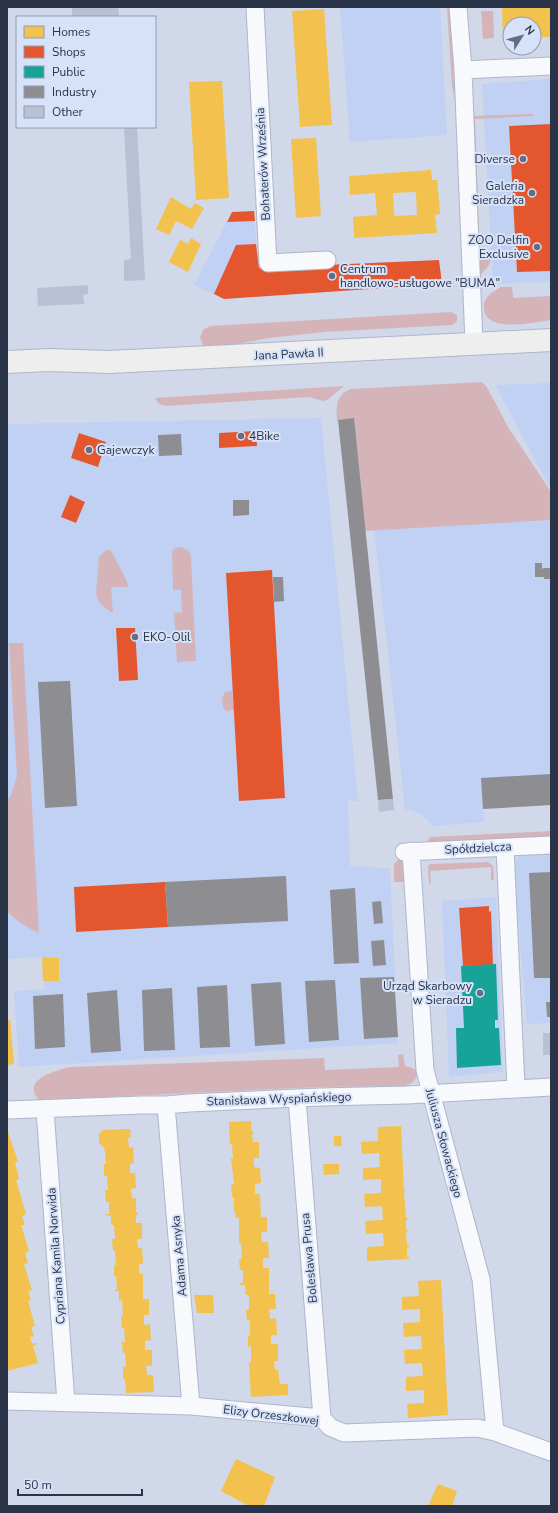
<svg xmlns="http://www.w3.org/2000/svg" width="558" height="1513" font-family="'Nunito Sans',sans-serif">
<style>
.built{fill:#c1d1f4}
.green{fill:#d4b4b9}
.homes{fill:#f2c14e;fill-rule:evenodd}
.shops{fill:#e4572e}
.public{fill:#17a398}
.industry{fill:#8d8d92}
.building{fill:#b8c0d3}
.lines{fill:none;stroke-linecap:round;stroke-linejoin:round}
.minor-casing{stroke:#aeb6c9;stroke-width:19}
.secondary-casing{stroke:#aeb6c9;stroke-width:24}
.minor{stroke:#f8f9fc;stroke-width:17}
.secondary{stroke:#eee;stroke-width:22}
.poi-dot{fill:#646d81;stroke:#d7e2f8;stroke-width:1.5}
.labels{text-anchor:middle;stroke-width:4;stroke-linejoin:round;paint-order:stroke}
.poi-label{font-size:12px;fill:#2a3449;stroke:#d7e2f8;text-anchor:end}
.street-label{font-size:12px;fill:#2a3449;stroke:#d7e2f8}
</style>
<rect width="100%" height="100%" fill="#d0d8ea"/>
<!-- built -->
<path class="built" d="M340 7H440L447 135 350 142Z
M551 79V282L493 284 482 84Z
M254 221 259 268 439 260 442 284 224 299 194 285 227 222Z
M551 383V489L495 385Z
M321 418 358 801H348L350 866 390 868 398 1043 19 1067 14 991 45 989 42 957 7 959V424Z
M551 516V805L483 809 484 822 434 826 419 813 405 809 374 527Z
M551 853V1023L527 1024 513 863 521 854Z
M496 897 503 1072 449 1077 442 901Z"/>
<!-- green -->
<path class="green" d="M447 7H450L455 100 452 86Z
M481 11H493L494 38 483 39Z
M471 80H472L473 116 533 114V116L475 119 480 259H491L489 265 479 277Z
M501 287H512L513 298 551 296V320C535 322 485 334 484 308 483 298 492 292 501 287Z
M451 312 457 315V321L452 325 325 332 269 338 209 349 203 345 200 338 203 330 210 326Z
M482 382 486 386 495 402 508 427 551 492V520L364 531 351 419 337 421C336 407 336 394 351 389Z
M344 386 327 400 323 401 309 397 167 406 159 404 155 398Z
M181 547 188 550 191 556 196 661 177 662 174 613 182 612 181 590H173L172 551 175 548Z
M110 549 124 575 129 587H111L113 613C104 608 98 603 96 593L99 557 105 551Z
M9 643H23L39 933C26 927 16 921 7 911V801L11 795 17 776Z
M232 691 234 710 226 711C221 706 221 698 225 692Z
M551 831V836L431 843 427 841 430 837Z
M400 858 404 861 407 882H394V864Z
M488 862 493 866 494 880H491V867L430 871 431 883 429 884 428 867 430 864Z
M403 1054 405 1066 410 1067 417 1071C417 1079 414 1083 405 1086L321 1087 39 1100C20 1079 58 1070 71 1067L324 1058 325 1070 399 1067 398 1055Z"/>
<!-- homes -->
<path class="homes" d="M502 7H551V37H534V24H510V38H503Z
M324 9 332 125 300 127 292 11Z
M222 81 229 198 196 200 189 82Z
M316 138 321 216 296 218 291 139Z
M431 170 432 180H437L439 201 440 214 435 215 437 233 354 238 353 217 377 215 375 193 350 195 349 176ZM416 192 417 215 394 216 393 193Z
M171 197 191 209 195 203 204 208 192 229 176 221 169 235 156 229Z
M191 238 201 244 188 272 169 262 180 240 188 244Z
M42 957 59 958V981H43Z
M7 1020H10L14 1064 7 1065Z
M251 1121 252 1132H254V1134H252L253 1142H259V1158H254V1167L260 1168 261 1183 255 1184V1194H260L261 1217H267V1232H261L262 1242H268L269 1258H263V1268H269V1294H275L276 1309H269L270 1319 276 1318 277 1335H271V1344H278V1361H274L275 1370H278L280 1384H288V1395L251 1397 249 1362H251V1346L248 1347V1336H250V1320H247L246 1310H249V1295H246L245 1285H240V1283H243V1270H240L239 1259H242L241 1243 239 1244V1218H236L234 1209V1197H232L231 1185 234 1184 231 1158H233L232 1144H230L229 1122Z
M401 1126 404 1191H406L404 1193 406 1218H410L406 1220V1230H408V1231L406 1232 407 1245H409V1247H407V1257H409V1259L367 1261V1247L384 1246 383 1233 366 1234 365 1221 383 1220 382 1206 365 1207 364 1194 381 1193V1179L363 1180V1168L380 1167 379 1153 362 1154 361 1142 378 1141V1127Z
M130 1129 131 1138H128L129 1148 133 1147 134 1163 130 1164V1173H135L136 1188 131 1189 132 1198H136V1212L138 1213V1215H136V1223H142V1239H137L138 1248H142L143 1264H139V1274H143V1299H149V1315H144V1325L150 1324 151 1340 145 1341V1350H152V1366H146L147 1375H153L154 1392 126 1393 125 1379H123V1367H126L125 1353H123L122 1342H125L124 1328H122L121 1317 123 1316 122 1300 119 1301V1291H115V1290L117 1289 116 1276H114V1265H116L115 1251 113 1250 112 1239H115L114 1225H111V1216L105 1215V1214H109V1202H106L105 1190H108L107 1176H104V1164H106L105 1151 104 1150V1147L99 1143V1134L103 1130Z
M7 1132H8L18 1161 15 1162 19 1179 16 1180 26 1214 22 1216 25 1225H21L29 1251 25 1253 28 1263 24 1264 32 1290 28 1291 31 1300 28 1301 35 1326 31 1327 34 1336 30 1337 32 1344 36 1343 37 1344 33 1346 38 1363 7 1371Z
M334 1136H341L342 1146H334Z
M323 1164H339V1174L324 1175Z
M441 1280 448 1415 408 1418 407 1404 424 1403V1390L406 1391V1377L423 1376 422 1363 405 1364 404 1350 422 1349 421 1336 404 1337 403 1323 420 1322V1309L402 1310V1297L419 1296 418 1281Z
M194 1295H213L214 1313H197Z
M236 1459 275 1477 264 1506H249L221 1491Z
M438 1484 457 1491 452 1506H428Z"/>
<!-- shops -->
<path class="shops" d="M551 124V271L517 272 509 126Z
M254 211 255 221 227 222 232 212Z
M256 244 259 268 439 260 442 284 224 299 214 294 236 245Z
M256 431 257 446 219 448V433Z
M79 433 106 442 98 467 71 458Z
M70 495 85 502 76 523 61 517Z
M272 570 285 798 239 801 226 573Z
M116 628H135L138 680 119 681Z
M165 882 168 927 76 932 74 887Z
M489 906V912L491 911 493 965 463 966 459 908Z"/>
<!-- public -->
<path class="public" d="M496 964 498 1020H495V1028H499L501 1065 457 1068 456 1028H464L461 966Z"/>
<!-- industry -->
<path class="industry" d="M354 418 393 799 378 800 338 420Z
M181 434 182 455 159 456 158 435Z
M233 500H249V515L233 516Z
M535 563H542V570L543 568H551V579H544V577H535Z
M273 577H283L284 601 274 602Z
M70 681 77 806 45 808 38 682Z
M551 774V805L483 809 481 778Z
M551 872V978H534L529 873Z
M286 876 288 921 168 927 165 882Z
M355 888 359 963 334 964 330 890Z
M381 901 383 923 374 924 372 902Z
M384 940 386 965 373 966 371 941Z
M394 977 398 1037 364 1039 360 978Z
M335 980 339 1040 309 1042 305 981Z
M281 982 285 1044 255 1046 251 984Z
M227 985 230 1047 200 1048 197 987Z
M172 988 175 1050 144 1051 142 990Z
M117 990 121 1051 91 1053 87 993Z
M63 994 65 1047 35 1049 33 996Z
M546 1002H551V1017H547Z"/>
<!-- building -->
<path class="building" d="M72 7H118L119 17H72Z
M124 127H137L145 280 124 281V260L131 259Z
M88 285V294L83 295 84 304 38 306 37 288Z
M393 799 394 810 379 812 378 800Z
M543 1033H551V1055H543Z"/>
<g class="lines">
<!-- minor casing -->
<g class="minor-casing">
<path id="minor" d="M255 7 268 263 327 260
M458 7 463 70 474 343
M463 70 551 66
M505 847 516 1088
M411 851 425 1070 481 1279 495 1432
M404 852 551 845
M297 1098 322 1418
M166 1105 191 1406
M45 1109 66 1403
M7 1110 142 1105H166L189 1103 321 1097 407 1095 551 1087
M7 1401 191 1406 322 1418 330 1427 344 1433 477 1428 495 1432 551 1452"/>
</g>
<!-- secondary casing -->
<g class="secondary-casing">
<path id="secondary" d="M7 362 49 360 109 362 551 340"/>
</g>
<!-- minor -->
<use href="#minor" class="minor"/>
<!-- secondary -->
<use href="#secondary" class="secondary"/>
</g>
<!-- markers -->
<g class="poi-dot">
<circle cx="523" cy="159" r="4"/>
<circle cx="532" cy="193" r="4"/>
<circle cx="537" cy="247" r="4"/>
<circle cx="332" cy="276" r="4"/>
<circle cx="241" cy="436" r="4"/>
<circle cx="89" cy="450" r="4"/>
<circle cx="135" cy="637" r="4"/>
<circle cx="480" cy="993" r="4"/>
</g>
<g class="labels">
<!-- poi labels -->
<g class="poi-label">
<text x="515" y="163">Diverse</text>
<text x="524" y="190">Galeria<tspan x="524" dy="14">Sieradzka</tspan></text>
<text x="529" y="244">ZOO Delfin<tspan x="529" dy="14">Exclusive</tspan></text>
<text x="340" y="273" text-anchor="start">Centrum<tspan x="340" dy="14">handlowo-usługowe "BUMA"</tspan></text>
<text x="249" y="440" text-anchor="start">4Bike</text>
<text x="97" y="454" text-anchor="start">Gajewczyk</text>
<text x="143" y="641" text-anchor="start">EKO-Olil</text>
<text x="472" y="990">Urząd Skarbowy<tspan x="472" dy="14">w Sieradzu</tspan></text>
</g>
<!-- street labels -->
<g class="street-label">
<text transform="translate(263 164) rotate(-93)" y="4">Bohaterów Września</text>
<text transform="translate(289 354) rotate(-3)" y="4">Jana Pawła II</text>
<text transform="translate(478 848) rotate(-3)" y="4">Spółdzielcza</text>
<text transform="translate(279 1099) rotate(-2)" y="4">Stanisława Wyspiańskiego</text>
<text transform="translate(444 1143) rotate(75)" y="4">Juliusza Słowackiego</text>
<text transform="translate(56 1256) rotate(-94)" y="4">Cypriana Kamila Norwida</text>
<text transform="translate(179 1256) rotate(-95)" y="4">Adama Asnyka</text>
<text transform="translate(309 1258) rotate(-95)" y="4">Bolesława Prusa</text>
<text transform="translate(271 1415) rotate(7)" y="4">Elizy Orzeszkowej</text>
</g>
</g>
<!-- border -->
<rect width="558" height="1513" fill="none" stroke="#2a3449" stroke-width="16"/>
<!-- legend -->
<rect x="16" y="16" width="140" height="112" fill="#d7e2f8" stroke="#929cb2"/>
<rect x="24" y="26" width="20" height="12" fill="#f2c14e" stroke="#929cb2"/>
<text x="52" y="36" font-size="12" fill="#2a3449">Homes</text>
<rect x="24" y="46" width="20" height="12" fill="#e4572e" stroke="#929cb2"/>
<text x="52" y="56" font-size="12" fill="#2a3449">Shops</text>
<rect x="24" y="66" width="20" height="12" fill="#17a398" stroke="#929cb2"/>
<text x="52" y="76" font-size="12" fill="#2a3449">Public</text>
<rect x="24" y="86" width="20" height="12" fill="#8d8d92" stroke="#929cb2"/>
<text x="52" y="96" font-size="12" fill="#2a3449">Industry</text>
<rect x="24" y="106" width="20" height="12" fill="#b8c0d3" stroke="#929cb2"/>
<text x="52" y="116" font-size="12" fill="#2a3449">Other</text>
<!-- north arrow -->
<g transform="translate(522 36) rotate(53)"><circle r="19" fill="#d7e2f8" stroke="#929cb2"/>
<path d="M0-3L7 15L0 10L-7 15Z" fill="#646d81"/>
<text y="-6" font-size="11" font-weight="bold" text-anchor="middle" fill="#2a3449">N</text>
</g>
<!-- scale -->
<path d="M18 1489v6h124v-6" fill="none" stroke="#2a3449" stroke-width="2"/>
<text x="24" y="1489" font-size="12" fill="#2a3449" stroke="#d7e2f8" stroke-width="3" paint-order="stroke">50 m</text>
</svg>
